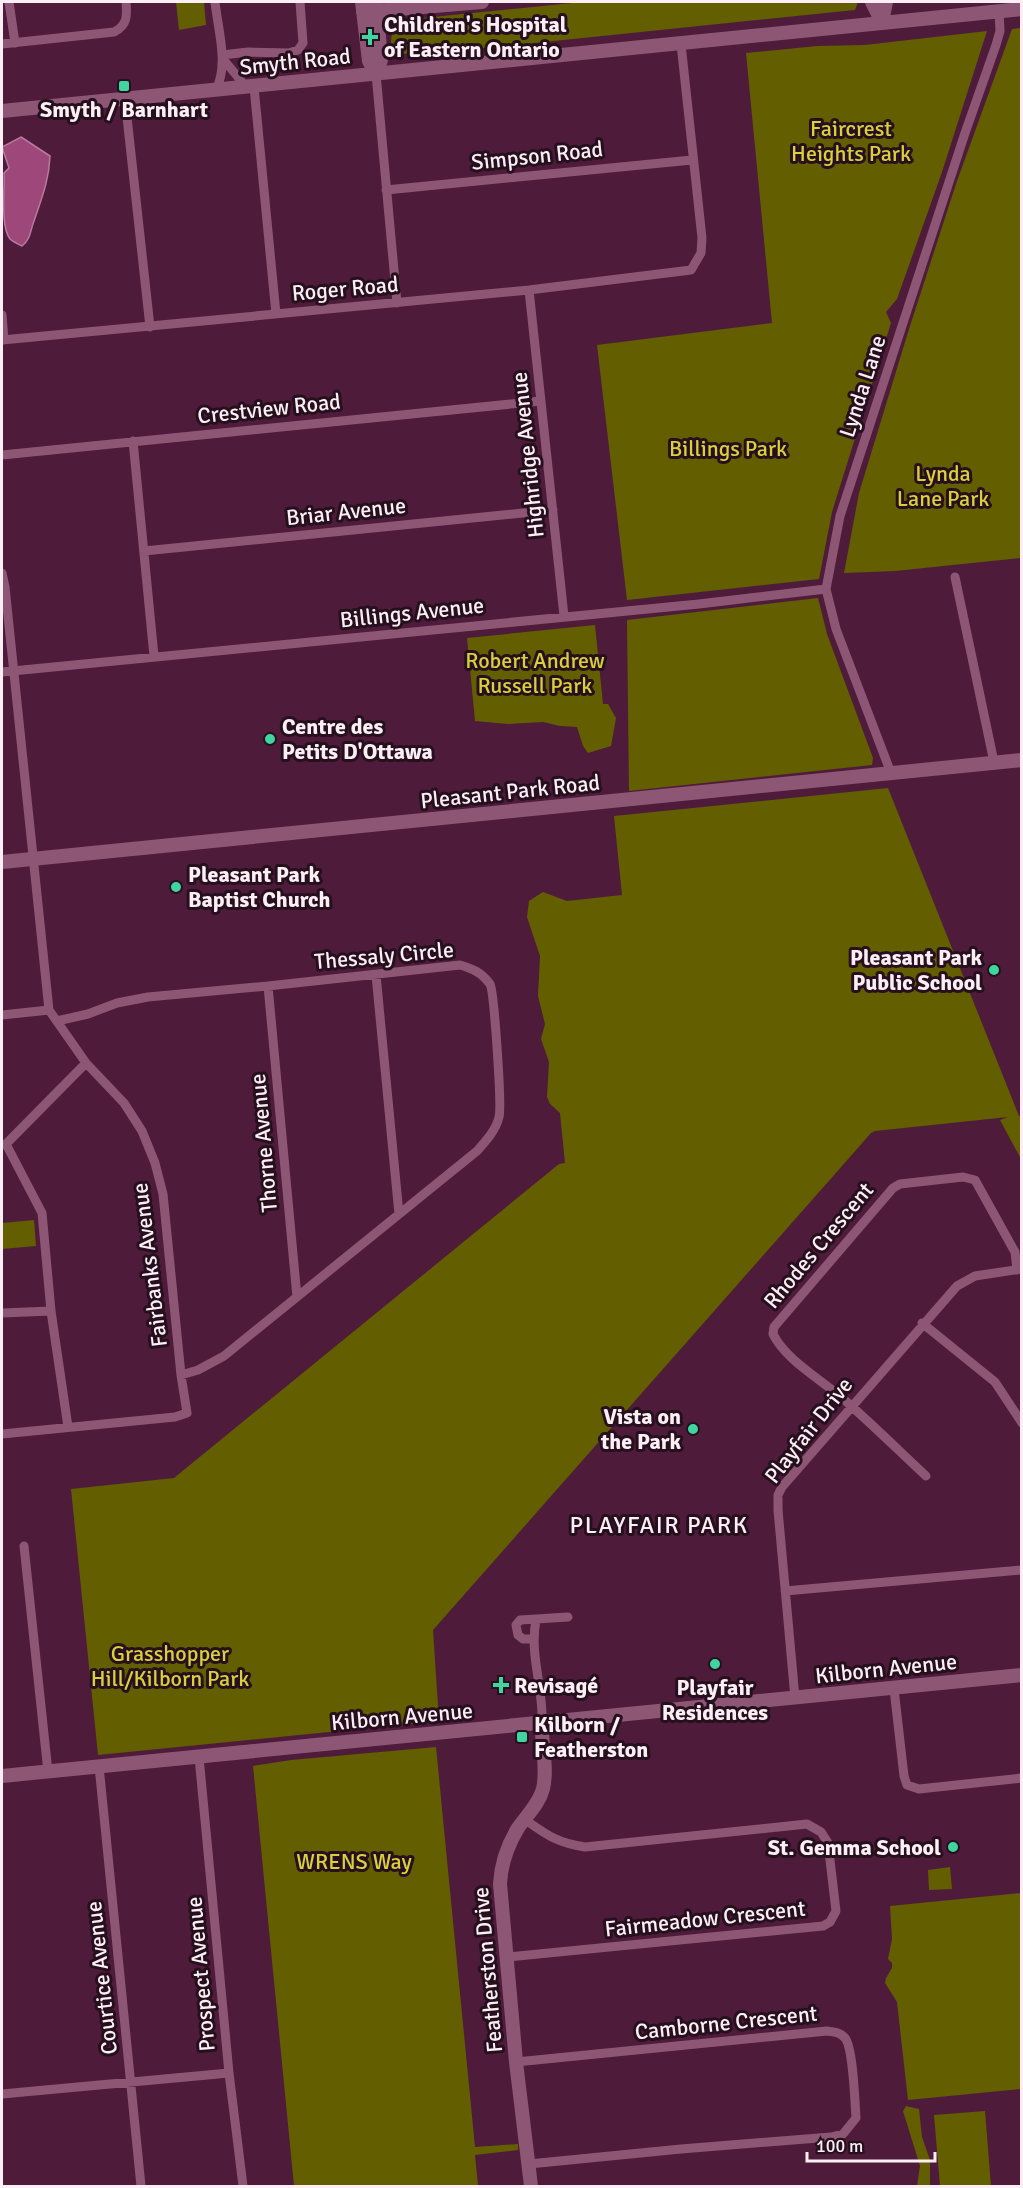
<svg xmlns="http://www.w3.org/2000/svg" width="1023" height="2188" font-family="Signika,sans-serif">
<style>
.green{fill:#635e00}
.water{fill:#9d477b;stroke:#b979a0;stroke-width:1.5}
.lines{fill:none;stroke-linecap:round;stroke-linejoin:round}
.street{stroke:#8e5675;stroke-width:9}
.secondary{stroke:#8e5675;stroke-width:14}
.poi-dot{fill:#40d4a1;stroke:#26101d;stroke-width:2}
.labels{text-anchor:middle;stroke-width:6;stroke-linejoin:round;paint-order:stroke}
.poi-label{font-size:22px;font-weight:bold;fill:#fbeef5;stroke:#26101d;text-anchor:start}
.street-label{font-size:22px;fill:#fbeef5;stroke:#26101d}
.park-label{font-size:22px;fill:#dad03d;stroke:#26101d}
.neighbourhood-label{font-size:24px;letter-spacing:1.5px;fill:#fbeef5;stroke:#26101d}
</style>
<rect width="100%" height="100%" fill="#4e1c3a"/>
<!-- green -->
<path class="green" d="M176 2H204L206 25 179 30Z
M582 2H858L855 10 417 55 390 52 393 21Z
M1021 28V558L895 571 844 573 859 493 909 329 957 181 1012 29Z
M987 31 942 172 897 299 886 312 891 323 832 512 819 579 627 600 597 345 772 323 746 53 817 46 865 45Z
M818 598 827 634 873 758 872 765 629 791 627 620Z
M595 625 603 704H608L616 718 611 746 588 753 583 746 577 727 560 726 543 722 508 724 475 721 467 638Z
M888 788 1019 1116H1021V1159L1000 1120 1008 1117 875 1131 871 1133 433 1630 439 1721 98 1755 71 1489 174 1478 559 1164 565 1163 560 1113 550 1104 547 1097 549 1062 541 1039 545 1024 538 996 540 956 527 917 529 901 543 892 567 901 622 895 614 816Z
M34 1220 36 1246 2 1249V1223Z
M436 1747 475 2147 518 2144V2150L475 2155 478 2186H294L253 1766 291 1760Z
M950 1867 952 1889 929 1890 928 1870Z
M1021 1893V2089L908 2100 897 2002 885 1983 886 1978 892 1968V1963L888 1959 892 1939 890 1906Z
M906 2106 919 2109 922 2137 930 2160V2186H917L920 2166 903 2111Z
M985 2111 991 2186H940L934 2115Z"/>
<!-- water -->
<path class="water" d="M21 137 50 156C49 181 42 197 34 221 30 231 31 239 22 246 18 244 13 242 10 239 0 225 5 190 4 173L9 168 2 147Z"/>
<g class="lines">
<!-- street -->
<path class="street" d="M9 2 15 43
M215 2C218 30 229 64 216 90
M2 44 114 32C128 25 127 15 126 2
M222 55 248 52 289 53 298 50 303 43 300 2
M223 59 247 88
M376 74 397 303
M254 87 276 314
M125 99 150 327
M386 190 692 160
M529 290 564 616
M2 315 4 340
M2 340 529 290 691 270 701 253 702 238 681 44
M133 441 154 656
M2 455 541 401
M144 551 553 510
M2 573 5 587 49 1010 86 1063 124 1103 142 1131 155 1163 163 1194 181 1375 187 1413 175 1417 2 1434
M955 577 994 762
M2 672 699 604 826 589
M891 773 836 629 826 589 840 516 965 133 996 45 1000 31 999 11
M376 975 399 1214
M268 986 297 1297
M2 1015 49 1010
M57 1021 88 1014 117 1003 148 997 268 986 460 965C473 969 481 972 490 984 494 991 502 1105 499 1117 496 1130 486 1141 477 1151L224 1356 198 1370 181 1375
M6 1144 42 1213 51 1311 68 1427
M2 1145 6 1144 86 1063
M2 1313 51 1311
M922 1323 995 1382 1022 1423
M926 1476C898 1450 870 1422 841 1397 820 1379 785 1359 773 1334L774 1327 893 1188 900 1184 963 1177 975 1180 1015 1252 1017 1270
M24 1546 48 1772
M785 1591 1022 1570
M536 1620C529 1655 544 1689 542 1724
M533 1639H523L518 1635 516 1625 520 1620 568 1617
M894 1689 904 1776 907 1785 919 1789 1022 1778
M795 1698 778 1510V1495L782 1487 957 1286 975 1276 1021 1269
M199 1757 229 2073 243 2186
M99 1766 141 2186
M507 1957 823 1926 830 1922 836 1911 828 1843 821 1832 807 1824 585 1847C557 1843 547 1835 524 1819
M516 2062 827 2031C834 2032 840 2032 845 2038 853 2047 855 2103 856 2118L843 2134 831 2137 681 2149 529 2164
M2 2094 229 2073"/>
<!-- secondary -->
<path class="secondary" d="M362 2 369 61 376 74
M376 2 381 60 376 74
M872 2 882 22
M363 12 482 2
M882 22 886 2
M2 111 1022 9
M2 862 1022 760
M2 1776 1022 1675
M531 2186 516 2062 500 1884C501 1863 507 1846 518 1828 527 1815 539 1804 543 1789 548 1767 541 1745 542 1724"/>
</g>
<!-- markers -->
<g class="poi-dot">
<path d="M367 28h6v6h6v6h-6v6h-6v-6h-6v-6h6z"/>
<rect x="118" y="80" width="12" height="12" rx="3"/>
<circle cx="270" cy="739" r="6"/>
<circle cx="176" cy="887" r="6"/>
<circle cx="994" cy="970" r="6"/>
<circle cx="693" cy="1429" r="6"/>
<circle cx="715" cy="1664" r="6"/>
<path d="M498 1676h6v6h6v6h-6v6h-6v-6h-6v-6h6z"/>
<rect x="516" y="1731" width="12" height="12" rx="3"/>
<circle cx="953" cy="1847" r="6"/>
</g>
<g class="labels">
<!-- poi labels -->
<g class="poi-label">
<text x="384" y="32">Children's Hospital<tspan x="384" dy="25">of Eastern Ontario</tspan></text>
<text x="124" y="117" text-anchor="middle">Smyth / Barnhart</text>
<text x="282" y="734">Centre des<tspan x="282" dy="25">Petits D'Ottawa</tspan></text>
<text x="188" y="882">Pleasant Park<tspan x="188" dy="25">Baptist Church</tspan></text>
<text x="982" y="965" text-anchor="end">Pleasant Park<tspan x="982" dy="25">Public School</tspan></text>
<text x="681" y="1424" text-anchor="end">Vista on<tspan x="681" dy="25">the Park</tspan></text>
<text x="514" y="1693">Revisagé</text>
<text x="715" y="1695" text-anchor="middle">Playfair<tspan x="715" dy="25">Residences</tspan></text>
<text x="534" y="1732">Kilborn /<tspan x="534" dy="25">Featherston</tspan></text>
<text x="941" y="1855" text-anchor="end">St. Gemma School</text>
</g>
<!-- street labels -->
<g class="street-label">
<text transform="translate(295 61) rotate(-6)" y="8">Smyth Road</text>
<text transform="translate(537 155) rotate(-6)" y="8">Simpson Road</text>
<text transform="translate(345 288) rotate(-5)" y="8">Roger Road</text>
<text transform="translate(862 386) rotate(-72)" y="8">Lynda Lane</text>
<text transform="translate(269 408) rotate(-6)" y="8">Crestview Road</text>
<text transform="translate(527 455) rotate(-96)" y="8">Highridge Avenue</text>
<text transform="translate(346 511) rotate(-6)" y="8">Briar Avenue</text>
<text transform="translate(412 612) rotate(-6)" y="8">Billings Avenue</text>
<text transform="translate(510 791) rotate(-6)" y="8">Pleasant Park Road</text>
<text transform="translate(384 955) rotate(-5)" y="8">Thessaly Circle</text>
<text transform="translate(263 1143) rotate(-95)" y="8">Thorne Avenue</text>
<text transform="translate(818 1245) rotate(-50)" y="8">Rhodes Crescent</text>
<text transform="translate(149 1265) rotate(-97)" y="8">Fairbanks Avenue</text>
<text transform="translate(808 1430) rotate(-52)" y="8">Playfair Drive</text>
<text transform="translate(886 1668) rotate(-6)" y="8">Kilborn Avenue</text>
<text transform="translate(402 1716) rotate(-5)" y="8">Kilborn Avenue</text>
<text transform="translate(705 1918) rotate(-6)" y="8">Fairmeadow Crescent</text>
<text transform="translate(487 1970) rotate(-95)" y="8">Featherston Drive</text>
<text transform="translate(200 1974) rotate(-95)" y="8">Prospect Avenue</text>
<text transform="translate(101 1978) rotate(-96)" y="8">Courtice Avenue</text>
<text transform="translate(726 2022) rotate(-6)" y="8">Camborne Crescent</text>
</g>
<!-- park labels -->
<g class="park-label">
<text x="851" y="136">Faircrest<tspan x="851" dy="25">Heights Park</tspan></text>
<text x="728" y="456">Billings Park</text>
<text x="943" y="481">Lynda<tspan x="943" dy="25">Lane Park</tspan></text>
<text x="535" y="668">Robert Andrew<tspan x="535" dy="25">Russell Park</tspan></text>
<text x="170" y="1661">Grasshopper<tspan x="170" dy="25">Hill/Kilborn Park</tspan></text>
<text x="354" y="1869">WRENS Way</text>
</g>
<!-- neighbourhood labels -->
<g class="neighbourhood-label">
<text x="659" y="1533">PLAYFAIR PARK</text>
</g>
</g>
<!-- border -->
<rect width="1023" height="2188" fill="none" stroke="#fbeef5" stroke-width="6"/>
<!-- scale -->
<path d="M807 2152v9h128v-9" fill="none" stroke="#fbeef5" stroke-width="3"/>
<text x="816" y="2152" font-size="18" fill="#fbeef5" stroke="#26101d" stroke-width="4.5" paint-order="stroke">100 m</text>
</svg>
